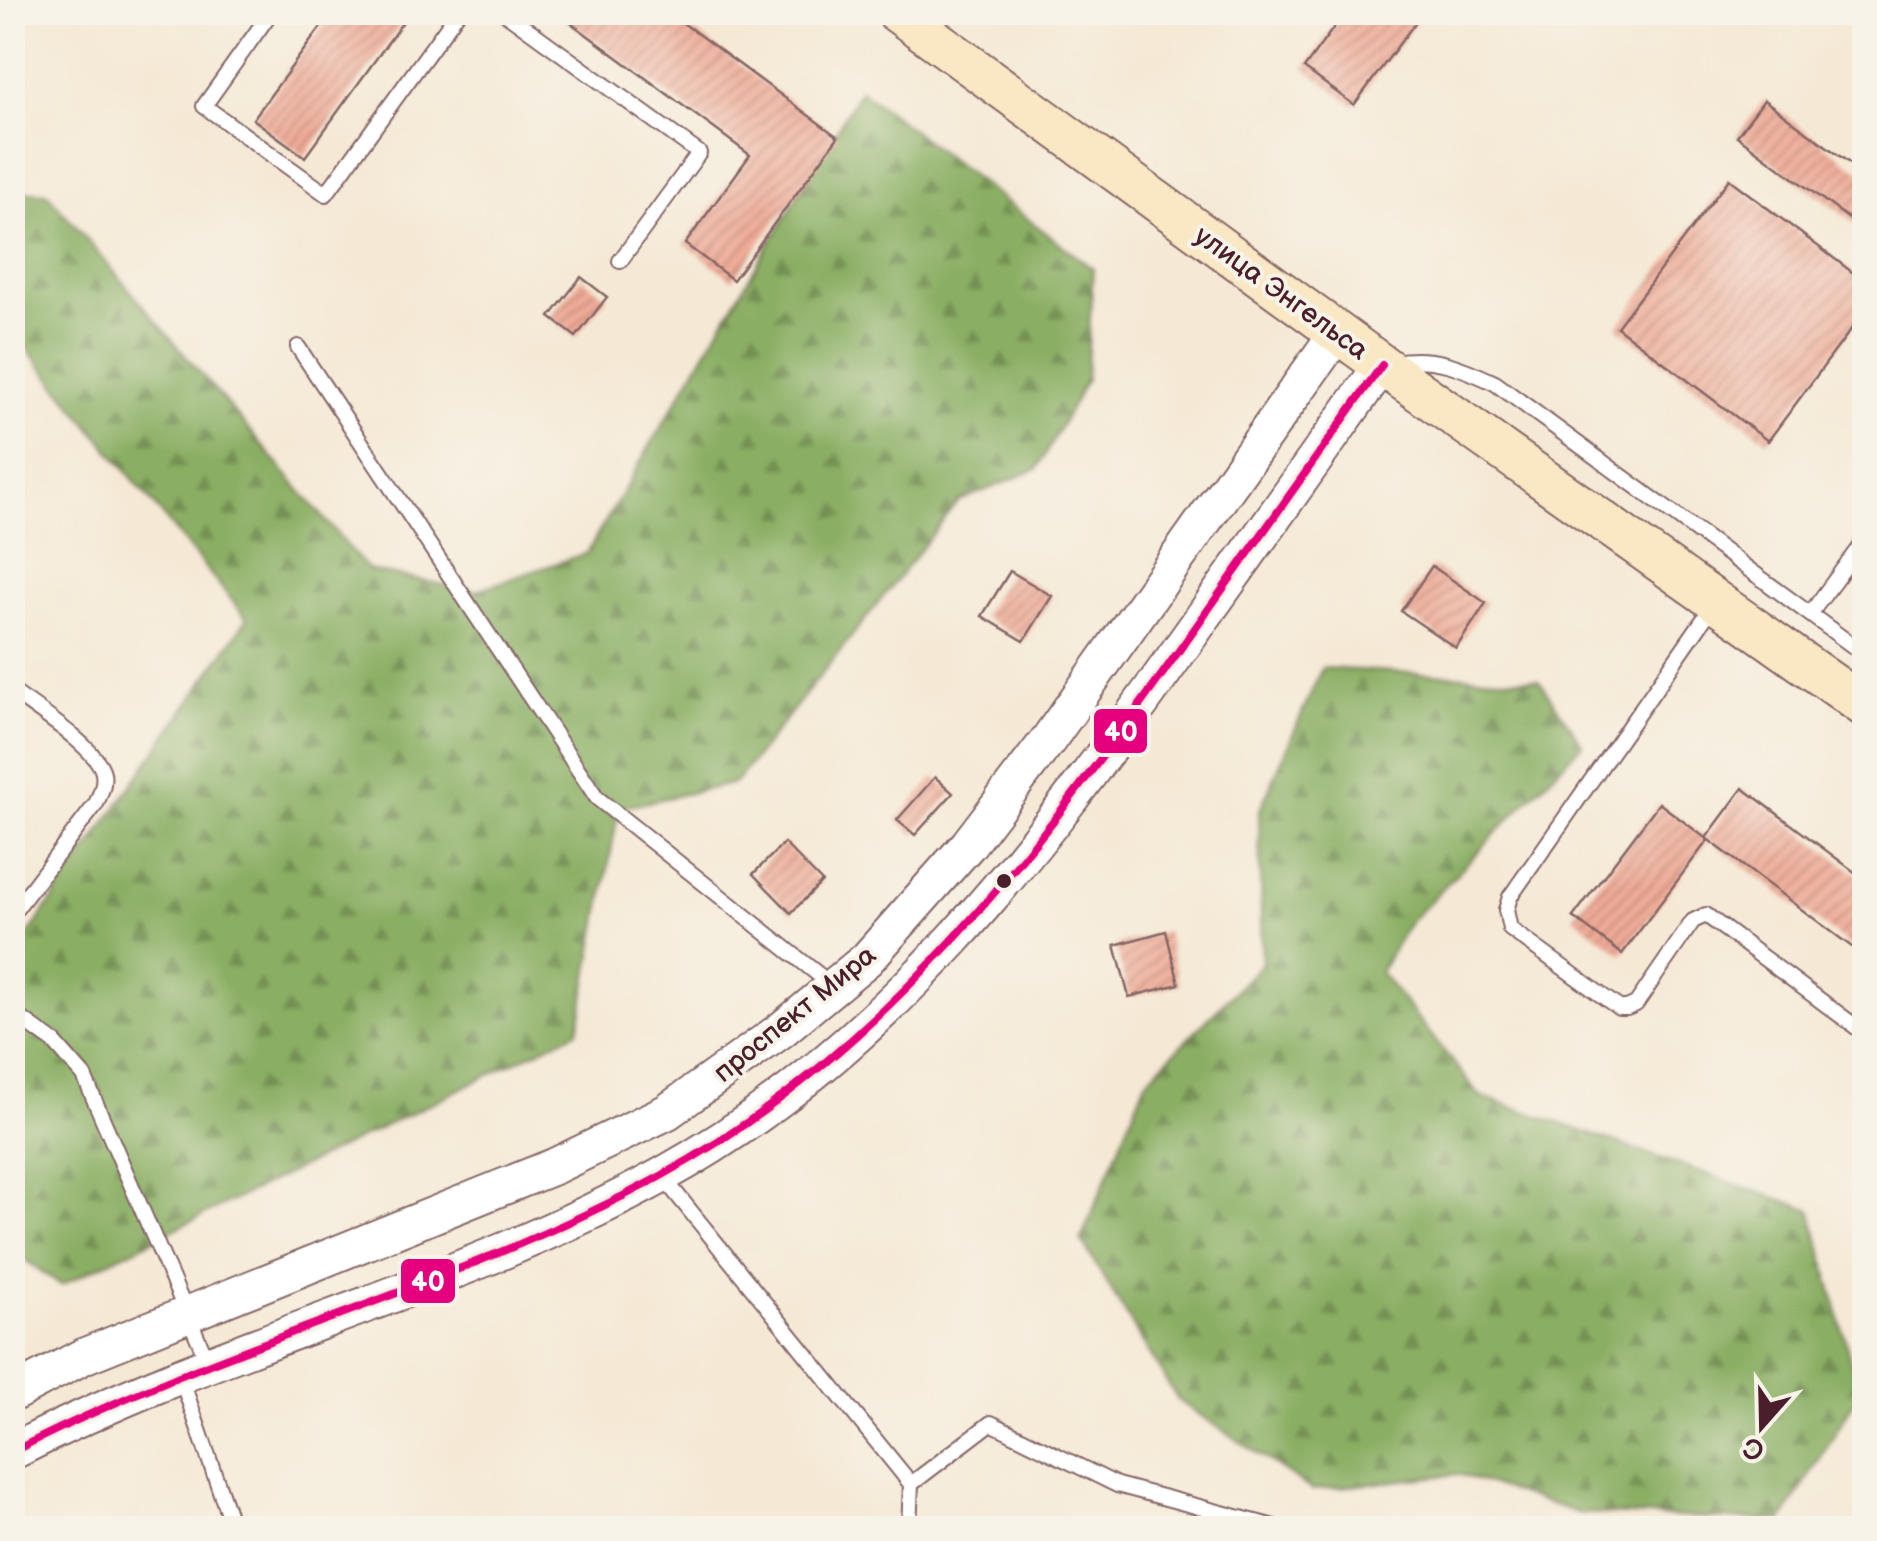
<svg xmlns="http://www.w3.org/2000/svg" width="1877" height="1541" font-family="'Balsamiq Sans',sans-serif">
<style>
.forest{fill:url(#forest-firs);stroke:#6a6748;stroke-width:2.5}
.building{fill:url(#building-hatch)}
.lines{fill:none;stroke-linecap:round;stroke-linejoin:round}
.service-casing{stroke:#866666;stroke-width:18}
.tertiary-casing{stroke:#866666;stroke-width:39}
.secondary-casing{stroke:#866666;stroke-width:44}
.service{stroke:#fff;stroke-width:14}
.tertiary{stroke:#fff;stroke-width:35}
.secondary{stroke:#fae7c3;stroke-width:40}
.bus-1-casing{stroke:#f7f3e8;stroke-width:15}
.bus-1{stroke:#e5007d;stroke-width:8}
.bus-dot{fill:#4a1f2b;stroke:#f7f3e8;stroke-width:4}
.labels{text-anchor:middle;stroke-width:8;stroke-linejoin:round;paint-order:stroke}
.street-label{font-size:28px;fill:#4a1f2b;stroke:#f7f3e8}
.line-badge{stroke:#f7f3e8;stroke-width:4}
.badge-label{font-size:28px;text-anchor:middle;font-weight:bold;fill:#fff}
</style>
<defs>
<pattern id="forest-firs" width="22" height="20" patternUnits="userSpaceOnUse" patternTransform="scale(2.5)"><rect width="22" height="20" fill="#8aaf64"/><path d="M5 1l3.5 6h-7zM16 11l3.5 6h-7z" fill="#738e53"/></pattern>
<pattern id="building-hatch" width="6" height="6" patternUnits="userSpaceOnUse" patternTransform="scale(2.5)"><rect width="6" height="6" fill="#efab97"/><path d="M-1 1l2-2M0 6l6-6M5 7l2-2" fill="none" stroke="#c48b7b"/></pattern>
</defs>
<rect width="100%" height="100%" fill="#f7f3e8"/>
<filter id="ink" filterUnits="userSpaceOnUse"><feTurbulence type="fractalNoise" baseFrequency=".01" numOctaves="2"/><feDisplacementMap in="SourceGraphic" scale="20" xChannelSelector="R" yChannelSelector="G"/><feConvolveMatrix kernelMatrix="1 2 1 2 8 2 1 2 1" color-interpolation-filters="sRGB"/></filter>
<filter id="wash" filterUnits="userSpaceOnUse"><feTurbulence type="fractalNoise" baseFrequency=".0048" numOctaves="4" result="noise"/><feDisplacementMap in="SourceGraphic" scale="40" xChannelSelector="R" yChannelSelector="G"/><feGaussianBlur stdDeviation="2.25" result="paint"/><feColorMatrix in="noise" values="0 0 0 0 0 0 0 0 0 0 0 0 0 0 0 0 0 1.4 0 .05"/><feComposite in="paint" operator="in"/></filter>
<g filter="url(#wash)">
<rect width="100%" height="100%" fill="#f5e9d5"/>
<!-- forest -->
<path class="forest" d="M860 90 1093 269 1086 380 1037 469 959 501 735 783 619 808 578 1031 61 1285 13 1251V957L247 619 19 339 13 336 12 191 47 193 368 570 475 591 587 553Z
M1322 668 1539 680 1582 744 1408 924 1380 972 1480 1096 1811 1210 1859 1393 1782 1521 1578 1513 1458 1474 1312 1490 1178 1400 1081 1240 1146 1081 1262 964 1259 812Z"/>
<g id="blocks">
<!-- building -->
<path class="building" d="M332 12H410L305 157 253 119Z
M556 12H668L838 137 733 280 685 244 750 155Z
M1345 12H1423L1354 105 1304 68Z
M1764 100 1864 174V230L1737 136Z
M1729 179 1864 281V312L1768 441 1617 327Z
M581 277 607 297 576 337 550 317Z
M1432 566 1486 603 1456 648 1401 611Z
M1010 571 1052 596 1024 641 982 616Z
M935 777 953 793 915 835 897 820Z
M1743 788 1864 879V956L1706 838Z
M1659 803 1708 840 1622 954 1573 917Z
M784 843 822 882 791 913 753 874Z
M1166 931 1179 984 1129 997 1115 945Z"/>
</g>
</g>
<g filter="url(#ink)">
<use href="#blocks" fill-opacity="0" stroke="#866666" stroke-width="2.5"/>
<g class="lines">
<!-- service casing -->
<g class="service-casing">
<path id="service" d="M271 12 204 106 326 194 458 12
M504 12 699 153 620 261
M1844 12 1864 23
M298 347 597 798 834 987
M1394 362C1433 355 1461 367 1495 383L1864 654
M1713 606 1510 897 1506 910 1510 929 1619 1008H1627L1636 1004 1693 921 1706 915 1864 1033
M1810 614 1864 541
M12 691C34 708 98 748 103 773 105 785 100 794 96 804L12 914
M12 1012 55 1043 84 1076 208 1362
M662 1176 911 1484 991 1423 1117 1485 1278 1528
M180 1375 233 1528
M909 1528 911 1484"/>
</g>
<!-- tertiary casing -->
<g class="tertiary-casing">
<path id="tertiary" d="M12 1394 84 1356 555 1166 667 1112 780 1031 867 959 968 845 1049 739 1337 333
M12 1452C221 1343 457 1288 661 1176 885 1053 1038 849 1183 645 1249 552 1316 458 1382 365"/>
</g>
<!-- secondary casing -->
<g class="secondary-casing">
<path id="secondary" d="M897 12 1382 365 1864 706"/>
</g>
<!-- service -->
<use href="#service" class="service"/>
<!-- tertiary -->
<use href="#tertiary" class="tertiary"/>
<!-- secondary -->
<use href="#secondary" class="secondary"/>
<!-- bus-1 casing -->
<g class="bus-1-casing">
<path id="bus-1" d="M12 1452C221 1343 457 1288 661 1176 885 1053 1038 849 1183 645 1249 552 1316 458 1382 365"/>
</g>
<!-- bus-1 -->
<use href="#bus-1" class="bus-1"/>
</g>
</g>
<!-- markers -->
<circle class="bus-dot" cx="1004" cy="881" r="9"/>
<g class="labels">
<!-- street labels -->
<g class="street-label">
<text transform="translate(1282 292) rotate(36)" y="10">улица Энгельса</text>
<text transform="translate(794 1013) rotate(-39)" y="10">проспект Мира</text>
</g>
</g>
<g class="line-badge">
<rect x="1092" y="707" width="57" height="48" rx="10" fill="#e5007d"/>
<rect x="399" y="1257" width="58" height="48" rx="10" fill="#e5007d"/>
</g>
<g class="badge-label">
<text x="1121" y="741">40</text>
<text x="428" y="1291">40</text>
</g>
<!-- margin -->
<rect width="1877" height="1541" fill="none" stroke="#f7f3e8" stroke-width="50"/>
<!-- north arrow -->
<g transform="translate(1762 1426) rotate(200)" stroke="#f7f3e8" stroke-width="8" paint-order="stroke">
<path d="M0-8L18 38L0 25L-18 38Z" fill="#4a1f2b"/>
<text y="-15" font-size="28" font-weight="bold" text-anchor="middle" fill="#4a1f2b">С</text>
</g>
</svg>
